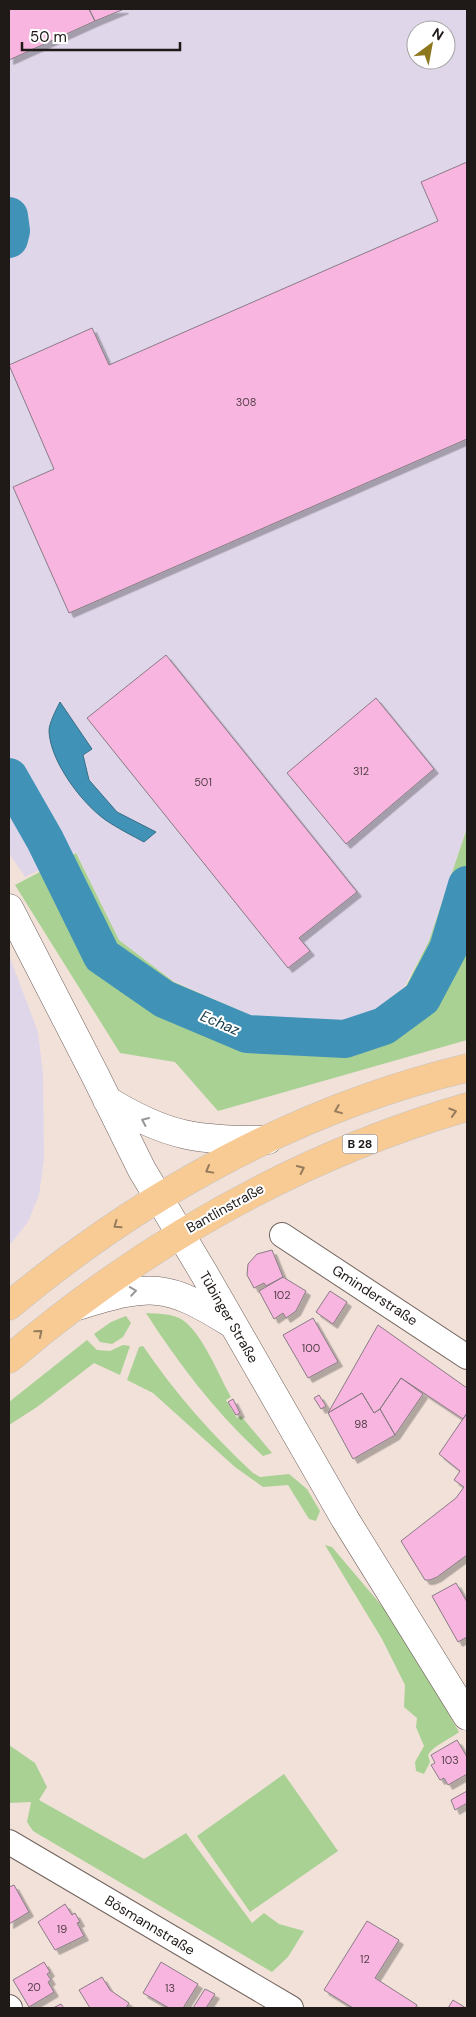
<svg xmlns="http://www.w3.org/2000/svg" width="476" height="2017" font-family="'DM Sans',sans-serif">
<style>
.industrial{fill:#e0d6ea;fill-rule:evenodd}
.green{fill:#a9d194}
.water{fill:#4093b6;stroke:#366e86}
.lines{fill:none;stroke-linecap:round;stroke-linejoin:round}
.river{stroke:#4093b6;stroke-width:38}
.building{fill:#f8b5e0;stroke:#897c84;filter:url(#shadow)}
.street-casing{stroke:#70625c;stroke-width:26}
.secondary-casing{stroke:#70625c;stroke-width:29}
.primary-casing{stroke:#c5c3c3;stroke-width:29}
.street{stroke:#fff;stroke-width:24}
.secondary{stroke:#fff;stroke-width:28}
.primary{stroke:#f8cb94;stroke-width:28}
.oneway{stroke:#967b5c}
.oneway2{stroke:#9a9897}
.labels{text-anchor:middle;stroke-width:4;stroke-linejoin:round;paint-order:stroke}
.number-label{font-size:11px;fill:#554049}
.shield{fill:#fff;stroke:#625e5d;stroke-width:1}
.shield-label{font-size:12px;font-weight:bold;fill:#1f1917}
.street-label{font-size:14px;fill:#1f1917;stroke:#fff}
.water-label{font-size:15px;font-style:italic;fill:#143949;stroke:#fff}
</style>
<defs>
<filter id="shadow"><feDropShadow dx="4.5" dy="4.5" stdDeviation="0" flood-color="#0004"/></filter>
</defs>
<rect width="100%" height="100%" fill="#f1e1d9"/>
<!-- industrial -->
<path class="industrial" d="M9 9H467V827L429 941 404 987 373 1011 344 1022 253 1016 173 981 119 940 76 852 25 877 9 853ZM416 30H446V60H416Z
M9 955 38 1032 43 1074 44 1159 39 1195 28 1222 9 1246Z"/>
<!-- green -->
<path class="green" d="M467 828V1040L218 1111 175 1062 120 1053 15 885 76 853 119 940 174 982 253 1017 344 1023 374 1011 405 988 429 941Z
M146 1313C158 1314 170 1313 181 1319 201 1330 219 1376 231 1397L226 1400 237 1418 241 1416 272 1453 263 1456C217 1414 180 1366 146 1313Z
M126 1316 131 1323 123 1337 112 1344 100 1342 94 1334 111 1322Z
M87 1340 97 1350 110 1351 123 1345 130 1346 120 1375 94 1363 37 1407 9 1425V1402Z
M143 1346C175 1393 211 1434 253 1473L260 1477 289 1474 307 1489 320 1511 316 1521 309 1519 288 1485 263 1487 235 1467 153 1393 127 1380 139 1347Z
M325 1545 332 1547 387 1612 427 1676 459 1732C450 1739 433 1746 428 1755L430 1762 424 1774 416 1771 415 1762 424 1746 416 1727 417 1718 404 1707 405 1685 382 1639Z
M9 1745 35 1763 47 1787 39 1800 144 1859 186 1833 252 1923 264 1913 279 1924 304 1931 288 1957 272 1972 33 1831 27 1822 31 1802 9 1803Z
M284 1774 338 1851 250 1912 197 1836Z"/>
<!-- water -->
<path class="water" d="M60 702 92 749 83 755 89 780 117 812 156 832 144 842C133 836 121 830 110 823 84 807 50 762 49 731 49 723 56 710 60 702Z"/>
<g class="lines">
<!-- river -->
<path class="river" d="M9 216 11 231 9 239
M9 777 45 840 102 956 164 999 247 1034 345 1039 384 1026 422 998 448 949 467 885"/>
</g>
<!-- building -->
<path class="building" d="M9 9H89L95 21 9 60Z
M89 9H124L95 21Z
M467 162V439L69 613 13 487 54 469 9 365 92 328 109 365 438 221 421 182Z
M166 655 357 892 299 938 310 951 288 968 87 718Z
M376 698 434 769 346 844 287 773Z
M272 1250 283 1277 266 1286 264 1283 254 1288 247 1275 248 1264 257 1254Z
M283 1277 306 1291 296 1311 286 1318 283 1313 274 1319 259 1291Z
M330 1291 347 1302 333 1324 316 1312Z
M313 1318 338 1362 308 1378 283 1335Z
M378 1325 467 1388V1413L463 1419 401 1378 380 1409 374 1413 362 1393 328 1413Z
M401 1378 423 1394 395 1435 380 1409Z
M362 1393 374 1413 380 1409 395 1435 353 1459 328 1413Z
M319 1395 326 1406 321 1409 314 1398Z
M233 1399 240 1413 236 1415 228 1402Z
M467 1413V1555L437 1577 430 1580H425L401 1541 456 1498 464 1487 454 1480 460 1471 439 1454Z
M456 1583 467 1602V1637L458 1642 432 1596Z
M457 1740 467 1757V1774L448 1785 444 1778 440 1780 431 1765 435 1763 431 1755Z
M467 1791V1803L455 1810 451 1800Z
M14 1885 29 1912 9 1924V1887Z
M65 1904 72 1915 75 1913 80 1922 77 1923 84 1936 55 1950 38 1922Z
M367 1921 399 1940 375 1978 417 2005 415 2008H353L324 1990Z
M44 1962 50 1972 47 1974 51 1980 48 1982 54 1992 29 2007 13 1980Z
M161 1962 198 1984 183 2008H169L143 1993Z
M102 1977 110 1990 129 2003 126 2008H90L79 1990Z
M205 1989 215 1994 206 2008H193Z
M453 2000 466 2008 467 2006V2008H448Z
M61 2004 64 2008H53Z"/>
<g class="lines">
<!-- street casing -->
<g class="street-casing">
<path id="street" d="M282 1235 467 1357
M9 1842 291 2008
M9 2007 10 2008"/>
</g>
<!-- secondary casing -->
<g class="secondary-casing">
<path id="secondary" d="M9 908 95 1075 142 1170 205 1275 345 1519 467 1716
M107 1100C167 1137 199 1141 268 1140
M78 1306C151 1283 167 1283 232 1324"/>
</g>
<!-- primary casing -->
<g class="primary-casing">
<path id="primary" d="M9 1306C141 1195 299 1108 467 1068
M9 1359C144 1244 296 1157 467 1107"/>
</g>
<!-- street -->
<use href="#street" class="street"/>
<!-- secondary -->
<use href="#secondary" class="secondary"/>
<!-- primary -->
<use href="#primary" class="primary"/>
</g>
<!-- one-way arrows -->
<defs><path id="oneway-chevron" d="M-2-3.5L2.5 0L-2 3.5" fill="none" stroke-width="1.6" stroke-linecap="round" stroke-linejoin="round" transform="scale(1.25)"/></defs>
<g class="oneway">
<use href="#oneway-chevron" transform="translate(338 1110) rotate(158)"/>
<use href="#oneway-chevron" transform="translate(453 1112) rotate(-17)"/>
<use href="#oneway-chevron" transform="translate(301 1169) rotate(-25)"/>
<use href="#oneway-chevron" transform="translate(209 1170) rotate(151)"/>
<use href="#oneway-chevron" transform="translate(117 1225) rotate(145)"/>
<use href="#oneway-chevron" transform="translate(39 1333) rotate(-40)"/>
</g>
<g class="oneway2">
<use href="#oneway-chevron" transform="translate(145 1121) rotate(-156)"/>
<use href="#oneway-chevron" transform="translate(133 1291) rotate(-9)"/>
</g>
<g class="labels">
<!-- number labels -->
<g class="number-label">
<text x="246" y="406">308</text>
<text x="361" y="775">312</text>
<text x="203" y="786">501</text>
<text x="282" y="1299">102</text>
<text x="311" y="1352">100</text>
<text x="361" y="1428">98</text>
<text x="450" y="1764">103</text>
<text x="62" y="1933">19</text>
<text x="365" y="1963">12</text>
<text x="34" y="1991">20</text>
<text x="170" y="1992">13</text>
</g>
<!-- shield labels -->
<rect class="shield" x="342.5" y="1134.5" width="35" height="19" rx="4"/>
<g class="shield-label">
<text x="360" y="1148">B 28</text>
</g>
<!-- street labels -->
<g class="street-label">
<text transform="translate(225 1208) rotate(-29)" y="5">Bantlinstraße</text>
<text transform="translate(375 1295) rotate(33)" y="5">Gminderstraße</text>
<text transform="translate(229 1317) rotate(60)" y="5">Tübinger Straße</text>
<text transform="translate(150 1925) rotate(31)" y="5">Bösmannstraße</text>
</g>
<!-- water labels -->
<g class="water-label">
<text transform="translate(220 1023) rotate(23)" y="5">Echaz</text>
</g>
</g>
<!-- border -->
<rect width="476" height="2017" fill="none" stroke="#1f1917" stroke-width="20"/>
<!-- north arrow -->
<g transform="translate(431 45) rotate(32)"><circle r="24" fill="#ffffff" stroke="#a5a3a2"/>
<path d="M0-4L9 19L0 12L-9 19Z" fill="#8e781d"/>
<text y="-8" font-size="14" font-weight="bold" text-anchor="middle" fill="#1f1917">N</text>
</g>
<!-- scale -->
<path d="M22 42v8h158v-8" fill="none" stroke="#1f1917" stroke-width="2.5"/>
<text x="30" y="42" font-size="15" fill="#1f1917" stroke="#ffffff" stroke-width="4" paint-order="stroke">50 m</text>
</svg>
